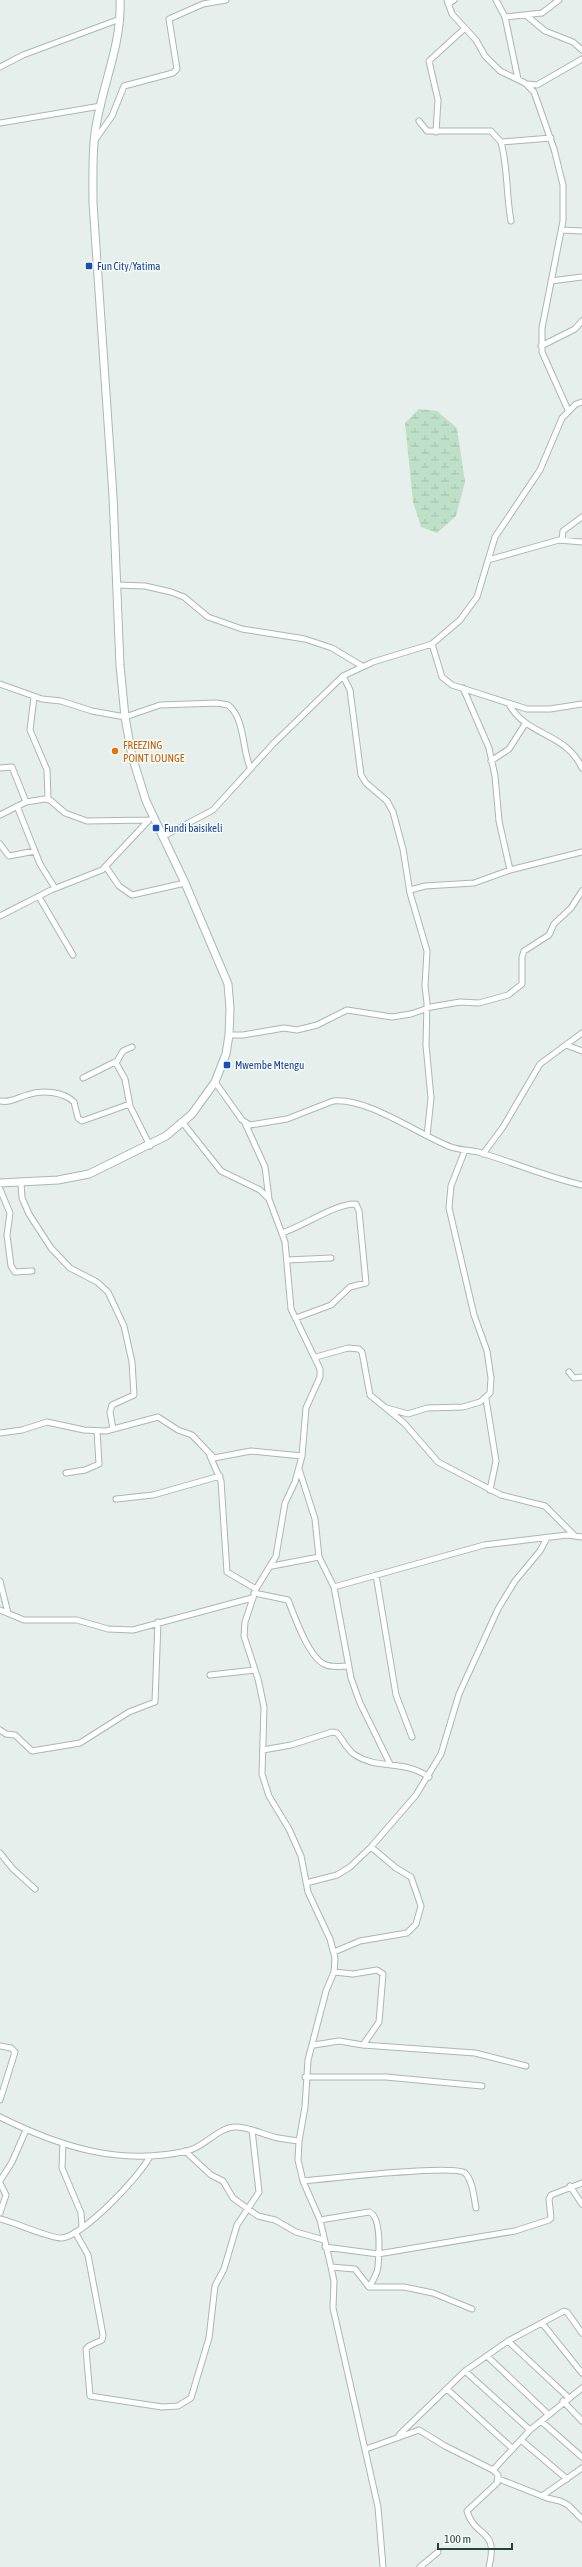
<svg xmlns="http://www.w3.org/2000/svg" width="582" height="2567" font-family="'Asap Condensed',sans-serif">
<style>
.wetland{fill:url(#wetland-marsh)}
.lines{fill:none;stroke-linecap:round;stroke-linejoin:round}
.street-casing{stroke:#a8b8b2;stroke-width:7}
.secondary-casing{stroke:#a4bbb3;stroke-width:9}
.street{stroke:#fff;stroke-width:5}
.secondary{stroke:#fff;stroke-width:7}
.transit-dot{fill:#1a4fb4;stroke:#f7fbf9;stroke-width:1.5}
.food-dot{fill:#e8710a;stroke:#f7fbf9;stroke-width:1.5}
.labels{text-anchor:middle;stroke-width:3;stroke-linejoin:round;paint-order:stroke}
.transit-label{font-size:11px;fill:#164399;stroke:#f7fbf9;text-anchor:start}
.food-label{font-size:11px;fill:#c56008;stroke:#f7fbf9;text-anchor:start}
</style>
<defs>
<pattern id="wetland-marsh" width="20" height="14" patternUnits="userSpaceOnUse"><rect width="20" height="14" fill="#bfe0c8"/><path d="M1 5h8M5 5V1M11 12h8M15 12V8" fill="none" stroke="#a4c1ad"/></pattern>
</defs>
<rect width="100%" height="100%" fill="#e6efeb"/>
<!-- wetland -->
<path class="wetland" d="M419 409 437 411 457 428 465 482 456 516 437 533 421 527 413 502 405 423Z"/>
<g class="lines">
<!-- street casing -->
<g class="street-casing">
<path id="street" d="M447 0 452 14 476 40 485 56 500 71 525 83 534 92 554 149 563 185V221L542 328V352L568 410
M496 0 505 17 518 79
M448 4 454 0
M527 16 545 31 573 42 582 50
M505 17 542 13 559 0
M0 67 23 55 120 19
M528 84 537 85 582 59
M419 121 427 131H491L501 142 551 138
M0 123 101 106
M436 132 438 100 429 61 465 28
M95 140 112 116 124 86 173 73 177 69 169 19 203 4 226 0
M501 142C508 168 506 194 511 221
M562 230 582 231
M551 281 582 277
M541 346 575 329 582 321
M562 540 563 531 582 517
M488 560 559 540 582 542
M117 585 145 586 171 592 184 597 208 617 242 629 305 639 332 648 362 666
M432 644 442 677 452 685 527 709H550L582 704
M343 676 350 690 361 775 366 783 387 801 393 812 403 849 410 893 427 951 425 986 427 1003 426 1045 431 1098 427 1136
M0 684 42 699 61 701 92 711 125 717 160 705 217 703 228 705C245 718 242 749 250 767
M463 688 489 748 495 776 499 821 510 870
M34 697 30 730 47 770 48 799
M510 706C529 737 565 732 582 768
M491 761 509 749 525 724
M0 768 12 767 26 802
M17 806 40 864 55 888
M0 815 26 802 45 799 50 800 65 813 87 821 149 820
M162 837 213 810 273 744 343 676 373 662 432 644 460 620 477 597 495 537 540 470 562 418 576 404 582 402
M0 844 9 856 35 851
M106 867 119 886 132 895 185 883
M410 890 425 886 474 883 510 870 582 852
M39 897 73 955
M0 916 51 890 102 870 149 820
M229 1035H243L284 1028 297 1030 317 1025 347 1010 392 1017 411 1014 431 1007 460 1002 479 1003 508 995 522 984V957L524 951 549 935 554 924 571 908 582 891
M566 1045 582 1051
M83 1078 117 1061
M215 1082 242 1120 250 1125 287 1119 333 1101C367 1097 419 1135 451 1147 459 1150 469 1150 478 1152 513 1162 546 1177 582 1185
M0 1101C10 1103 17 1098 27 1095 41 1090 63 1091 74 1102L78 1118 82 1121 127 1105 130 1106 150 1146
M130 1106 125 1079 116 1063 123 1051 132 1047
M183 1123 221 1171 260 1190 269 1199 285 1242 291 1309 320 1369V1377L306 1408 302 1456 295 1482 285 1503 276 1556 256 1589 245 1622 244 1636 258 1679 264 1707 262 1774 269 1796 289 1829 301 1856 308 1892 330 1939 335 1958 334 1972 326 1991 308 2060 305 2107 299 2141 298 2160 303 2181 320 2220 331 2267 334 2281 333 2308 378 2507 383 2567
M245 1123 265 1167 269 1199
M483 1154 503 1127 540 1064 582 1033
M21 1183 22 1198 29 1214 51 1248 70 1268 97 1282 108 1292 124 1326 132 1362 134 1395 112 1405 110 1412 113 1429
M0 1189 10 1213 7 1235 11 1266 15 1272 32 1271
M282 1233C304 1226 336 1203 356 1204L359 1211 366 1283 350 1287 331 1305 296 1318
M287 1260 331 1258
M316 1357 348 1348 359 1349 362 1352 370 1395 404 1423 438 1462 501 1495 545 1506 574 1535
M569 1372 574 1378 582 1377
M486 1399 496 1461 490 1490
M387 1408 408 1414 427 1408 463 1407 480 1402 490 1393 491 1378 487 1351 474 1315 449 1208 451 1186 465 1150
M0 1433 22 1430 47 1422 84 1430 106 1431 158 1417 178 1430 192 1435 214 1458 251 1451 302 1456
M210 1456 221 1481 227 1572 256 1589
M299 1469 315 1519 319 1557 334 1587 351 1678 360 1703 390 1764
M66 1473 85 1470 99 1464 97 1431
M116 1499 153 1495 220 1476
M272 1566 319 1557
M376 1575 396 1695 412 1737
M0 1581 8 1613
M334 1587 484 1545 567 1535 582 1537
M254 1593 288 1600C294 1615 308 1656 324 1664 330 1668 341 1666 348 1666
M0 1610 24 1620H77L108 1629 133 1630 252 1598
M210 1675 255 1670
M0 1730 6 1734 15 1735 32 1751 80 1743 129 1712 155 1702 158 1622
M263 1750 291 1745 332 1732 337 1733C343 1740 347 1750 355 1755 378 1770 403 1759 429 1777
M0 1853 13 1869 35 1889
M306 1883 337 1875 350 1867 371 1847 416 1795 441 1754 459 1694 498 1609 515 1581 540 1551 547 1538
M334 1952 360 1941 407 1933 416 1924 421 1906 411 1877 396 1868 371 1847
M334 1972 353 1974 377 1970 383 1974 379 2022 363 2045
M314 2045 339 2041 363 2045 475 2053 526 2066
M0 2046 11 2048 15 2052 0 2100
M305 2077H386L482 2086
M0 2117C60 2147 120 2166 187 2151 205 2147 218 2127 236 2127 249 2127 262 2134 274 2137 282 2139 291 2140 299 2141
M63 2143 62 2168 81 2213 82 2227
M185 2151 211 2175 223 2181 233 2198 258 2216 275 2220 296 2232 324 2240
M0 2181 12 2162 26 2130
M303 2181C324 2179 455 2164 465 2173 473 2180 474 2199 476 2208
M0 2183 6 2195 0 2213
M570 2186 582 2204
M0 2219C14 2222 51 2239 62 2238 84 2235 138 2178 149 2158
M320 2220 369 2212C382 2216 379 2255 378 2267 377 2274 373 2281 369 2287
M75 2232 88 2255 103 2335 102 2340 89 2346 86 2349 90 2396 162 2407 178 2406 191 2398 209 2338 215 2286 224 2269 237 2225 259 2192 252 2130
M325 2247 378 2254 515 2231 549 2220 551 2218 549 2199 551 2195 582 2183
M331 2267 355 2269 369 2287H404L433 2293 472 2309
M542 2323 582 2373
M508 2341 569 2398
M487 2356 548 2414
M465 2371 530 2430
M447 2389 513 2449
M563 2401 582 2421
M541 2421 582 2457
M399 2435 465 2371 508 2341 564 2311 567 2312 582 2333
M521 2440 567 2479
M366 2449 419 2430 445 2446 493 2470 498 2475 497 2483 467 2511C475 2539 499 2527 489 2567
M493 2470 530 2430 582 2388
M499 2479 547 2498 560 2501 568 2505 582 2519
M542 2496 582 2468
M420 2567 438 2552"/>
</g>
<!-- secondary casing -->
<g class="secondary-casing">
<path id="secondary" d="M0 1183 58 1180 89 1174 166 1136 192 1114 215 1082 226 1054 229 1035 230 1009 228 984 185 883 146 801 132 756 125 717 120 665 113 496 93 203C93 180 92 156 95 133 101 87 122 46 120 0"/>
</g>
<!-- street -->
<use href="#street" class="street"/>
<!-- secondary -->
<use href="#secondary" class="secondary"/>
</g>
<!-- markers -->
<g class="transit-dot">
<rect x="85" y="262" width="8" height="8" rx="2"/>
<rect x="152" y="824" width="8" height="8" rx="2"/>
<rect x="223" y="1061" width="8" height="8" rx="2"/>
</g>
<circle class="food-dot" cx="115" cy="751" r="4"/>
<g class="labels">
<!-- transit labels -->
<g class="transit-label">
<text x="97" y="270">Fun City/Yatima</text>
<text x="164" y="832">Fundi baisikeli</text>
<text x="235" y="1069">Mwembe Mtengu</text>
</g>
<!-- food labels -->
<g class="food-label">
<text x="123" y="749">FREEZING<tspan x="123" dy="13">POINT LOUNGE</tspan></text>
</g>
</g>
<!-- scale -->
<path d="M438 2543v6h74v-6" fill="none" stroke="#24423a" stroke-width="2"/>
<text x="444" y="2543" font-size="12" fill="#24423a" stroke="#f7fbf9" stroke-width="3" paint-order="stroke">100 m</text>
</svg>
